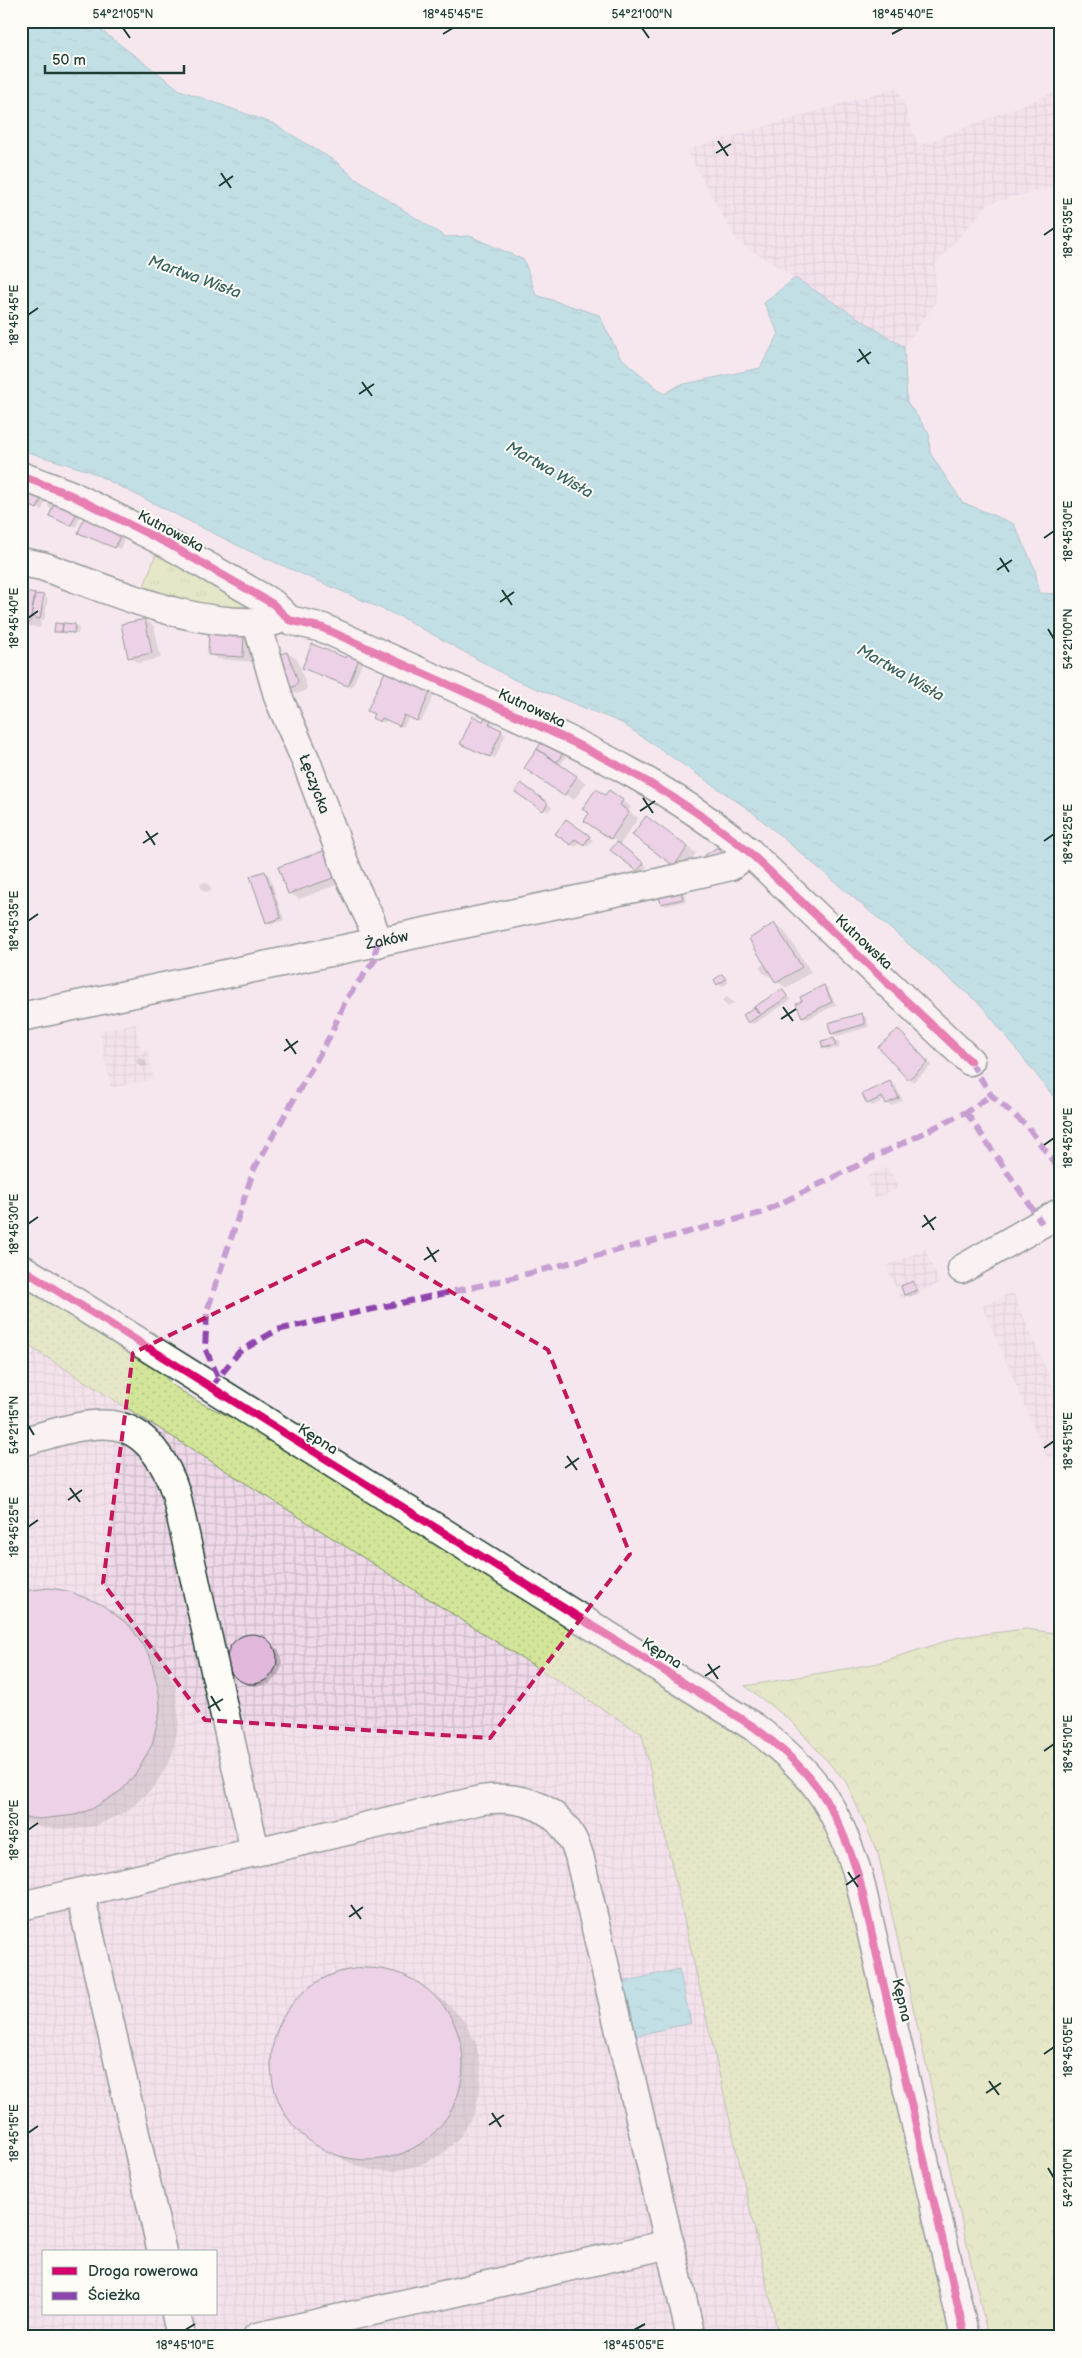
<svg xmlns="http://www.w3.org/2000/svg" width="1082" height="2358" font-family="'Balsamiq Sans',sans-serif">
<style>
.industrial{fill:url(#industrial-grid);fill-rule:evenodd}
.grass{fill:url(#grass-dots);stroke:#789166}
.forest{fill:url(#forest-crowns);stroke:#789166}
.park{fill:url(#park-tufts);stroke:#789166}
.water{fill:url(#water-ripples);stroke:#5b9898}
.shadow{fill:#0003}
.building{fill:#e2b7dc;stroke:#1f3d34}
.lines{fill:none;stroke-linecap:round;stroke-linejoin:round}
.minor-casing{stroke:#1f3d34;stroke-width:31}
.minor{stroke:#fdfcf7;stroke-width:28}
.quiet{stroke:#8e44ad;stroke-width:6;stroke-dasharray:12 6;stroke-linecap:butt}
.cycleway-casing{stroke:#fdfcf7;stroke-width:11}
.cycleway{stroke:#d6006c;stroke-width:8}
.marked{fill:none;stroke:#c2185b;stroke-width:4;stroke-dasharray:10 6;stroke-linejoin:round}
.ticks{fill:none;stroke:#1f3d34;stroke-width:2}
.labels{text-anchor:middle;stroke-width:4;stroke-linejoin:round;paint-order:stroke}
.street-label{font-size:15px;fill:#1f3d34;stroke:#fdfcf7}
.water-label{font-size:16px;font-style:italic;fill:#38635e;stroke:#fdfcf7}
.neatline{fill:none;stroke:#1f3d34;stroke-width:2}
.ticks-label{font-size:12px;text-anchor:middle;fill:#1f3d34}
</style>
<defs>
<pattern id="industrial-grid" width="8" height="8" patternUnits="userSpaceOnUse" patternTransform="scale(1.25)"><rect width="8" height="8" fill="#efd9e9"/><path d="M0 4h8M4 0v8" fill="none" stroke="#ccbbc8"/></pattern>
<pattern id="grass-dots" width="8" height="8" patternUnits="userSpaceOnUse" patternTransform="scale(1.25)"><rect width="8" height="8" fill="#d2e599"/><path d="M2 2h.1M6 6h.1" fill="none" stroke="#b4c584" stroke-width="1.8" stroke-linecap="round"/></pattern>
<pattern id="forest-crowns" width="20" height="18" patternUnits="userSpaceOnUse" patternTransform="scale(1.25)"><rect width="20" height="18" fill="#d2e599"/><path d="M2 6a3 3 0 1 1 6 0M12 15a3 3 0 1 1 6 0" fill="none" stroke="#b4c584"/></pattern>
<pattern id="park-tufts" width="24" height="20" patternUnits="userSpaceOnUse" patternTransform="scale(1.25)"><rect width="24" height="20" fill="#d2e599"/><path d="M3 7l-1-3M5 7V3M7 7l1-3M15 17l-1-3M17 17v-4M19 17l1-3" fill="none" stroke="#b4c584"/></pattern>
<pattern id="water-ripples" width="26" height="14" patternUnits="userSpaceOnUse" patternTransform="scale(1.25)"><rect width="26" height="14" fill="#83d5da"/><path d="M2 4q2-2 4 0t4 0M15 11q2-2 4 0t4 0" fill="none" stroke="#6baeb2"/></pattern>
</defs>
<rect width="100%" height="100%" fill="#f5e7ef"/>
<filter id="ink" filterUnits="userSpaceOnUse"><feTurbulence type="fractalNoise" baseFrequency=".02" numOctaves="2"/><feDisplacementMap in="SourceGraphic" scale="10" xChannelSelector="R" yChannelSelector="G"/><feConvolveMatrix kernelMatrix="1 2 1 2 8 2 1 2 1" color-interpolation-filters="sRGB"/></filter>
<g filter="url(#ink)">
<!-- industrial -->
<path class="industrial" d="M898 87 918 146 1061 90V186L1041 189 988 204 935 265V304L904 347 737 241 686 150Z
M135 1023 141 1051 148 1050 154 1079 111 1088 99 1031Z
M888 1167 898 1188 875 1199 865 1177Z
M925 1249 940 1283 901 1300 886 1266Z
M1013 1292 1061 1404V1452L1047 1458 982 1306Z
M21 1341 642 1734 779 2337H21ZM44 2252H216V2314H44Z"/>
<!-- grass -->
<path class="grass" d="M21 1282 154 1366 174 1386 199 1402 257 1430 759 1743 813 1799 841 1853 954 2337H779L642 1734 21 1341Z"/>
<!-- forest -->
<path class="forest" d="M1026 1629 1061 1634V2337H988L878 1853 846 1782 791 1721 745 1686 874 1664 959 1637Z"/>
<!-- park -->
<path class="park" d="M158 548 268 616 142 592Z"/>
<!-- water -->
<path class="water" d="M21 21H89L180 90 274 124 338 163 356 179 445 237 470 236 524 260 536 295 599 315 620 357 664 394 680 385 760 368 779 334 764 303 795 278 904 347 907 402 929 433 930 453 962 502 1014 524 1035 569 1039 593 1061 594V1106L982 1006 751 811 622 723 513 679 403 618 247 550 89 471 21 450Z
M679 1969 691 2023 634 2036 623 1982Z"/>
<!-- shadow -->
<path class="shadow" d="M42 498 46 500 42 510 21 502Z
M50 502 81 515 76 527 54 518 53 510 48 507Z
M84 519 125 536 120 549 83 535Z
M21 593 41 604 44 605 45 597 48 599 44 620H41L40 628 21 624Z
M145 620 154 626 161 658 139 663 130 657Z
M74 625 79 627 78 634 60 633 56 631Z
M244 635 253 640 252 662 218 659 209 654Z
M287 653 297 659 307 687 305 691 297 694 287 689Z
M349 653 364 660 352 687 308 670 347 660Z
M387 669 436 692 421 722 409 716 404 727 387 720 385 723 378 720Z
M485 719 495 724 493 727 506 734 495 758 466 745Z
M548 744 566 757 560 765 586 783 574 800 565 794 538 750 542 752Z
M525 788 552 807 548 812 544 809Z
M606 796 618 798 631 807 628 811 638 818 620 845 647 866 642 873 612 850 618 842 611 838Z
M647 818 696 853 684 870 674 865Z
M570 823 593 840 588 847 580 841 576 847 571 844Z
M326 851 344 882 299 899 289 893Z
M265 873 269 875 284 920 271 925 267 922Z
M205 882 209 885 212 891 206 892 202 890 200 884Z
M680 889 684 892 686 901 666 906 662 903Z
M774 924 784 930 811 972 787 988 777 982 774 978 763 973 759 967 765 963Z
M722 976 729 982 722 987 718 984Z
M824 986 828 989 836 1005 808 1019 803 1017 797 1004Z
M782 990 791 1000 754 1024 749 1022Z
M727 997 734 1003 728 1007 722 1001Z
M862 1015 866 1017 869 1027 837 1036 832 1034Z
M898 1030 932 1065 913 1082 880 1047Z
M834 1039 839 1041 840 1048 828 1050 824 1048Z
M142 1058 146 1061 147 1066 142 1067 137 1064 136 1059Z
M890 1082 895 1085 903 1100 891 1106 885 1100 872 1106 868 1103Z
M913 1283 917 1285 920 1293 910 1297 905 1295 902 1287Z
M21 1593 101 1605 121 1616 136 1627 160 1653 175 1686 179 1721 172 1756 154 1787 127 1811 95 1826 77 1829 42 1828 21 1821Z
M251 1635 264 1638 279 1650 282 1663 281 1669 278 1675 269 1684 256 1686 249 1685 238 1679 230 1668 229 1656 234 1644 239 1639Z
M358 1970 382 1971 406 1978 426 1990 447 2003 464 2021 476 2043 481 2067 480 2092 473 2116 460 2137 442 2154 420 2165 396 2171 371 2170 348 2162 306 2137 289 2119 278 2097 272 2073 273 2048 280 2025 293 2004 311 1987 333 1975Z"/>
<!-- building -->
<path class="building" d="M21 488 42 497 37 509 21 502Z
M55 502 77 512 71 526 49 516Z
M84 518 121 533 115 548 78 533Z
M21 591 35 594 30 623 21 622Z
M35 594 44 595 40 619 31 617Z
M145 619 152 653 128 658 121 624Z
M55 623 63 624 62 632H54Z
M63 623 75 624 74 633 62 632Z
M209 631 244 634 243 657 208 655Z
M312 644 346 658 348 652 360 656 348 686 302 668Z
M287 652 298 681 295 686 286 690 274 656Z
M387 667 432 688 417 721 404 715 400 726 382 718 380 722 372 718 374 714 367 711Z
M473 716 483 721 485 717 491 720 489 724 502 730 490 757 460 744Z
M543 740 563 753 557 762 537 749Z
M537 749 577 776 564 796 524 768Z
M521 783 548 803 543 811 515 792Z
M596 789 605 795 609 790 623 800 620 805 629 812 611 839 584 821 589 813 582 809Z
M646 816 688 847 674 866 632 835Z
M566 819 590 836 584 845 575 839 571 845 555 834Z
M617 842 644 863 637 871 610 850Z
M718 847 724 855 710 863 705 855Z
M326 850 336 877 288 894 278 867Z
M265 871 281 918 266 923 250 876Z
M680 888 683 899 661 904 658 893Z
M774 923 802 967 776 983 749 939Z
M722 974 726 979 717 985 714 980Z
M824 985 832 1002 802 1017 796 1004 802 1001 800 997Z
M782 989 788 997 760 1015 754 1007Z
M754 1007 760 1015 748 1023 743 1015Z
M862 1013 865 1024 831 1034 828 1023Z
M898 1029 928 1062 908 1080 878 1047Z
M834 1038 836 1045 823 1048 821 1041Z
M890 1081 899 1098 886 1104 882 1097 867 1104 862 1094Z
M913 1281 917 1290 904 1295 901 1286Z
M50 1588 68 1591 101 1604 130 1626 150 1656 159 1692 160 1710 152 1745 134 1776 122 1790 92 1809 75 1815 39 1819 21 1817V1591Z
M227 1659a25 25 0 1 1 50 0a25 25 0 1 1-50 0Z
M271 2064a96 96 0 1 1 192 0a96 96 0 1 1-192 0Z"/>
<g class="lines">
<!-- minor casing -->
<g class="minor-casing">
<g id="minor">
<path d="M21 476 71 495 170 545 273 604 289 620 323 628C382 655 441 681 500 708 588 748 673 789 749 852L970 1061"/>
<path d="M21 562 42 566C117 592 194 630 275 621"/>
<path id="s1" d="M257 623 279 699 306 761 348 873 370 919 378 943"/>
<path id="s2" d="M21 1017 653 884 731 866 749 852"/>
<path d="M21 1268 754 1727C816 1774 836 1805 859 1878L965 2337"/>
<path d="M962 1269 1061 1212"/>
<path d="M21 1442C49 1435 82 1422 112 1425 146 1429 167 1464 176 1494L255 1851"/>
<path d="M80 1893 162 2252"/>
<path d="M21 1906 481 1800C526 1794 564 1809 579 1855L691 2337"/>
<path d="M176 2314 181 2337"/>
<path d="M257 2337 670 2244"/>
</g>
</g>
<!-- minor -->
<use href="#minor" class="minor"/>
<!-- quiet -->
<path class="quiet" d="M970 1061 991 1095 1028 1127 1061 1172
M966 1112 1042 1223
M218 1377 205 1348 207 1311 254 1169 330 1036 346 999 377 957 375 952 378 943
M211 1387 239 1352 277 1330 492 1283 761 1213 970 1110 991 1095"/>
<!-- cycleway casing -->
<g class="cycleway-casing">
<path id="cycleway" d="M21 476 71 495 170 545 273 604 289 620 323 628C382 655 441 681 500 708 588 748 673 789 749 852L970 1061
M21 1268 754 1727C816 1774 836 1805 859 1878L965 2337"/>
</g>
<!-- cycleway -->
<use href="#cycleway" class="cycleway"/>
</g>
</g>
<!-- marked area -->
<path d="M0 0H1082V2358H0ZM365 1240 548 1350 630 1554 490 1738 205 1720 103 1583 133 1353Z" fill="#f5e7ef" fill-opacity=".55" fill-rule="evenodd"/>
<path class="marked" d="M365 1240 548 1350 630 1554 490 1738 205 1720 103 1583 133 1353Z"/>
<!-- ticks -->
<path class="ticks" d="M123 28 130 38M642 28 649 38M443 34 453 28M892 34 903 28M718 141 728 156M716 153 731 144M221 173 231 188M219 186 233 176M1044 235 1054 228M28 315 38 308M859 349 869 364M857 362 871 352M362 382 372 396M359 394 374 384M1044 538 1054 531M1000 558 1009 572M997 570 1012 560M502 590 512 605M500 602 514 592M28 618 38 611M1048 629 1054 639M643 798 653 813M640 811 655 801M146 831 155 845M1044 841 1054 834M143 843 158 833M28 921 38 914M783 1007 793 1021M781 1019 796 1009M286 1039 296 1054M284 1051 298 1041M1044 1145 1054 1138M924 1215 934 1230M28 1224 38 1217M922 1227 936 1217M427 1247 436 1262M424 1260 439 1250M28 1425 34 1435M1044 1448 1054 1441M567 1456 577 1470M565 1468 579 1458M70 1488 80 1502M68 1500 82 1490M28 1527 38 1520M708 1664 718 1679M705 1676 720 1666M211 1696 220 1711M208 1708 223 1699M1044 1751 1054 1744M28 1830 38 1823M848 1872 858 1887M846 1885 860 1875M351 1905 361 1919M349 1917 363 1907M1044 2054 1054 2047M989 2081 999 2095M986 2093 1001 2083M492 2113 501 2127M489 2125 504 2115M28 2133 38 2126M1048 2168 1054 2178M185 2330 195 2324M634 2330 645 2324"/>
<g class="labels">
<!-- street labels -->
<g class="street-label">
<text transform="translate(171 531) rotate(28)" y="5">Kutnowska</text>
<text transform="translate(532 708) rotate(25)" y="5">Kutnowska</text>
<text dy="5" stroke="none"><textPath href="#s1" startOffset="171">Łęczycka</textPath></text>
<text dy="5" stroke="none"><textPath href="#s2" startOffset="374">Żaków</textPath></text>
<text transform="translate(864 942) rotate(43)" y="5">Kutnowska</text>
<text transform="translate(318 1439) rotate(32)" y="5">Kępna</text>
<text transform="translate(662 1653) rotate(32)" y="5">Kępna</text>
<text transform="translate(902 2000) rotate(77)" y="5">Kępna</text>
</g>
<!-- water labels -->
<g class="water-label">
<text transform="translate(195 276) rotate(20)" y="6">Martwa Wisła</text>
<text transform="translate(550 469) rotate(30)" y="6">Martwa Wisła</text>
<text transform="translate(901 672) rotate(30)" y="6">Martwa Wisła</text>
</g>
</g>
<!-- margin -->
<rect width="1082" height="2358" fill="none" stroke="#fdfcf7" stroke-width="55"/>
<!-- legend -->
<rect x="42" y="2250" width="175" height="65" fill="#fdfcf7" stroke="#a4b0a9"/>
<rect x="52" y="2267" width="25" height="8" fill="#d6006c" stroke="#a4b0a9"/>
<text x="88" y="2276" font-size="15" fill="#1f3d34">Droga rowerowa</text>
<rect x="52" y="2292" width="25" height="8" fill="#8e44ad" stroke="#a4b0a9"/>
<text x="88" y="2300" font-size="15" fill="#1f3d34">Ścieżka</text>
<!-- scale -->
<path d="M45 65v8h139v-8" fill="none" stroke="#1f3d34" stroke-width="2.5"/>
<text x="52" y="65" font-size="15" fill="#1f3d34" stroke="#fdfcf7" stroke-width="4" paint-order="stroke">50 m</text>
<rect x="28" y="28" width="1026" height="2302" class="neatline"/>
<g class="ticks-label">
<text x="123" y="18">54°21'05"N</text>
<text x="453" y="18">18°45'45"E</text>
<text x="642" y="18">54°21'00"N</text>
<text x="903" y="18">18°45'40"E</text>
<text transform="translate(1068 228) rotate(-90)" y="4">18°45'35"E</text>
<text transform="translate(14 315) rotate(-90)" y="4">18°45'45"E</text>
<text transform="translate(1068 531) rotate(-90)" y="4">18°45'30"E</text>
<text transform="translate(14 618) rotate(-90)" y="4">18°45'40"E</text>
<text transform="translate(1068 639) rotate(-90)" y="4">54°21'00"N</text>
<text transform="translate(1068 834) rotate(-90)" y="4">18°45'25"E</text>
<text transform="translate(14 921) rotate(-90)" y="4">18°45'35"E</text>
<text transform="translate(1068 1138) rotate(-90)" y="4">18°45'20"E</text>
<text transform="translate(14 1224) rotate(-90)" y="4">18°45'30"E</text>
<text transform="translate(14 1425) rotate(-90)" y="4">54°21'15"N</text>
<text transform="translate(1068 1441) rotate(-90)" y="4">18°45'15"E</text>
<text transform="translate(14 1527) rotate(-90)" y="4">18°45'25"E</text>
<text transform="translate(1068 1744) rotate(-90)" y="4">18°45'10"E</text>
<text transform="translate(14 1830) rotate(-90)" y="4">18°45'20"E</text>
<text transform="translate(1068 2047) rotate(-90)" y="4">18°45'05"E</text>
<text transform="translate(14 2133) rotate(-90)" y="4">18°45'15"E</text>
<text transform="translate(1068 2178) rotate(-90)" y="4">54°21'10"N</text>
<text x="185" y="2349">18°45'10"E</text>
<text x="634" y="2349">18°45'05"E</text>
</g>
</svg>
